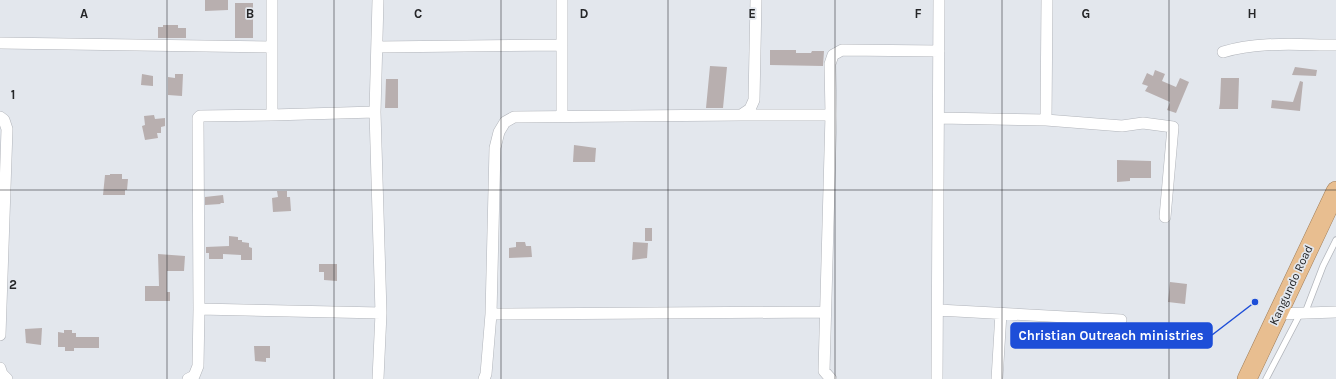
<svg xmlns="http://www.w3.org/2000/svg" width="1336" height="379" font-family="Karla,sans-serif">
<style>
.building{fill:#b8afaf}
.lines{fill:none;stroke-linecap:round;stroke-linejoin:round}
.service-casing{stroke:#b1b4ba;stroke-width:7}
.minor-casing{stroke:#b1b4ba;stroke-width:12}
.trunk-casing{stroke:#a07e59;stroke-width:20}
.service{stroke:#fff;stroke-width:5.5}
.minor{stroke:#fff;stroke-width:11}
.trunk{stroke:#e8be90;stroke-width:19}
.grid{fill:none;stroke:#252628;stroke-width:1;stroke-opacity:0.55}
.labels{text-anchor:middle;stroke-width:3.5;stroke-linejoin:round;paint-order:stroke}
.street-label{font-size:12px;fill:#252628;stroke:#e3e7ed}
.grid-label{font-size:13px;text-anchor:middle;font-weight:bold;fill:#252628;stroke:#e3e7ed;stroke-width:3.5;stroke-linejoin:round;paint-order:stroke}
.leader{fill:none;stroke:#1d4ed8;stroke-width:1.5}
.callout-dot{fill:#1d4ed8;stroke:#e3e7ed;stroke-width:1.5}
.callout{fill:#1d4ed8;stroke:#1d4ed8;stroke-width:1.5}
.callout-label{font-size:13px;text-anchor:middle;font-weight:bold;fill:#fff}
</style>
<rect width="100%" height="100%" fill="#e3e7ed"/>
<!-- building -->
<path class="building" d="M205 0H228V10L205 11Z
M235 3H253V38H235Z
M163 25H178V28H186V38H158V27H163Z
M770 50H796V53H811L812 51H824L823 66 770 65Z
M710 66 727 67 723 108H706Z
M1295 67 1317 70 1316 76 1292 75Z
M1155 70 1165 74 1162 81 1176 87 1180 78 1189 82 1176 113 1167 110 1170 102 1145 91 1148 86 1142 84 1147 73 1153 76Z
M142 74 153 76V86L141 85Z
M175 74H183L182 96 168 95V77L175 78Z
M1221 78H1239L1238 109H1219L1220 103Z
M386 79H398V108H385Z
M1300 81 1303 82 1300 111 1271 108 1272 100 1293 102Z
M154 115 155 119 165 118V126L161 127V133H157L158 138 145 140 142 126 145 125 144 116Z
M574 145 596 148 595 162H573Z
M1117 160 1151 161V178H1130V181L1117 182Z
M110 174H122V179H128L127 190H125V195H103L105 175H110Z
M277 191H287V197H290L291 211 273 212 272 198 278 197Z
M223 195 224 203H220L221 204 205 205V197Z
M645 228H652V241H645Z
M229 236 238 237V240H242V242L249 243V247L252 248V260H241V255L223 254V259H209V253H206V247L229 246Z
M516 242H525L526 246H531L532 257 509 258V248L516 247Z
M633 242 648 243 647 258 632 260Z
M158 254 185 256 184 271H167V292H170V301H145V286H159Z
M319 264H337V281L324 280V272H319Z
M1170 282 1187 284 1185 304 1168 302Z
M42 328 41 345 26 343 25 329Z
M64 330H72V333H76V337H99V348H74V351H65V347H58V332L64 333Z
M254 346H270V358H266V362L255 361Z"/>
<g class="lines">
<!-- service casing -->
<g class="service-casing">
<path id="service" d="M1305 313 1323 266 1336 240
M1266 379 1300 314"/>
</g>
<!-- minor casing -->
<g class="minor-casing">
<path id="minor" d="M272 0V115L375 112
M378 0 375 112 381 313 378 379
M562 0V115
M0 43 272 47
M377 47 562 45
M1223 52C1260 41 1298 45 1336 45
M742 115H831
M0 117 4 120 7 129 0 335
M939 118 1046 120 1122 126 1143 123 1173 127 1165 217
M1046 120 1047 0
M199 309 381 313
M938 310 1121 320
M491 314 825 312
M1278 314 1336 312
M0 368 2 374 7 379
M188 379 194 376 198 366 199 309 198 118 200 116 272 115
M484 379 486 374 491 314 495 148 499 132 505 122 514 117 741 115 750 109 754 100 756 0
M831 379 824 371 831 115 830 64 833 55 842 50 939 51
M937 379 939 0
M997 379 1001 313"/>
</g>
<!-- trunk casing -->
<g class="trunk-casing">
<path id="trunk" d="M1247 379 1336 191"/>
</g>
<!-- service -->
<use href="#service" class="service"/>
<!-- minor -->
<use href="#minor" class="minor"/>
<!-- trunk -->
<use href="#trunk" class="trunk"/>
</g>
<!-- grid -->
<path class="grid" d="M167 0V379M334 0V379M501 0V379M668 0V379M835 0V379M1002 0V379M1169 0V379M0 190H1336"/>
<g class="labels">
<!-- street labels -->
<g class="street-label">
<text transform="translate(1291 285) rotate(-65)" y="4">Kangundo Road</text>
</g>
</g>
<g class="grid-label">
<text x="84" y="18">A</text>
<text x="250" y="18">B</text>
<text x="418" y="18">C</text>
<text x="584" y="18">D</text>
<text x="752" y="18">E</text>
<text x="918" y="18">F</text>
<text x="1086" y="18">G</text>
<text x="1252" y="18">H</text>
<text x="13" y="99">1</text>
<text x="13" y="289">2</text>
</g>
<!-- callouts -->
<path class="leader" d="M1255 302L1212 335"/>
<circle class="callout-dot" cx="1255" cy="302" r="4"/>
<rect class="callout" x="1011" y="323" width="201" height="25" rx="4"/>
<g class="callout-label">
<text x="1111" y="340">Christian Outreach ministries</text>
</g>
</svg>
